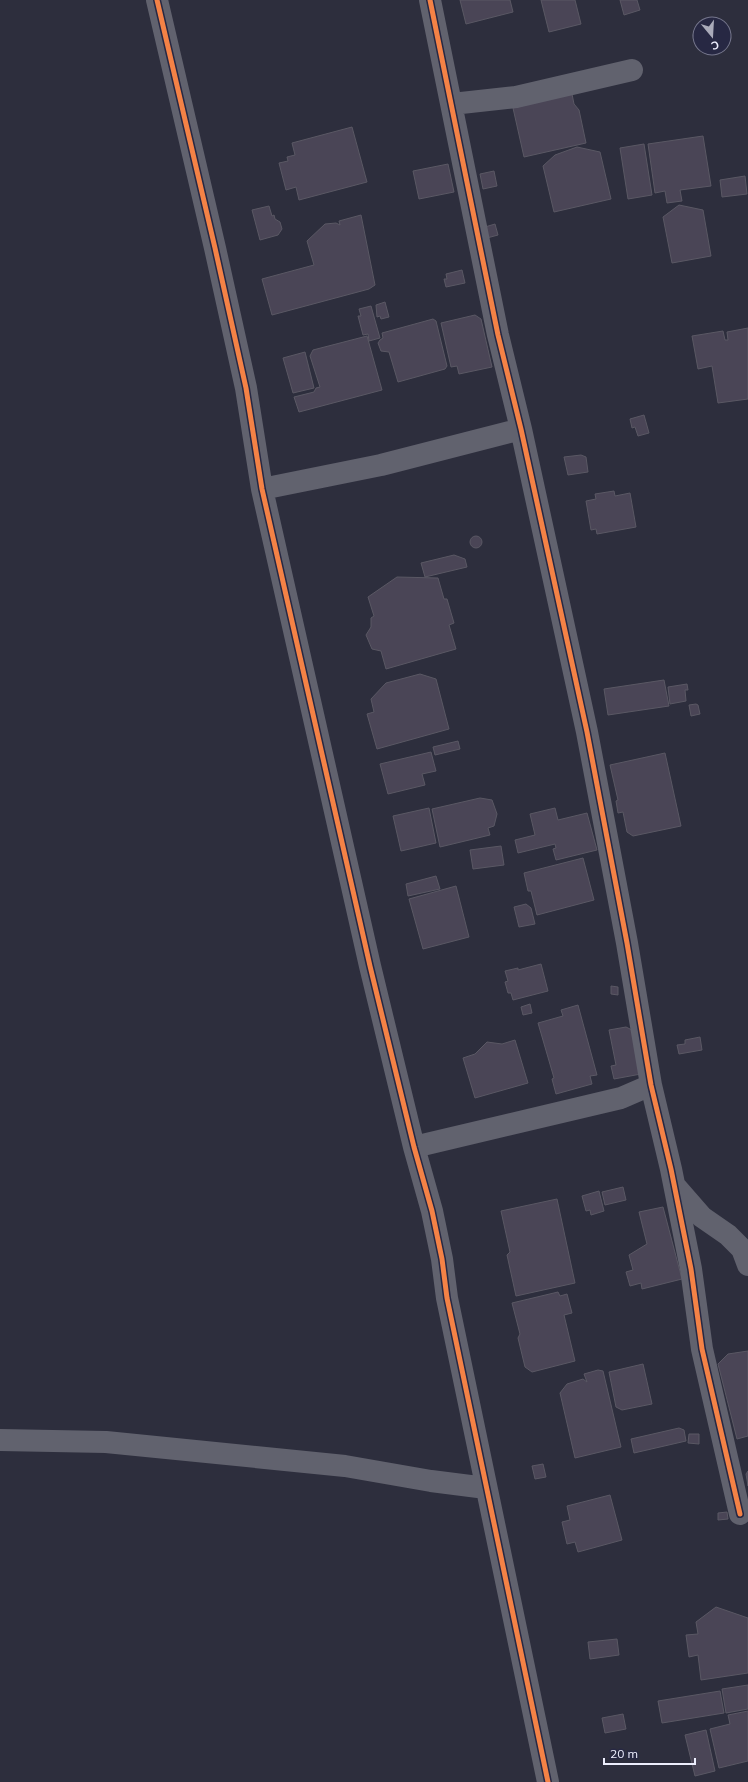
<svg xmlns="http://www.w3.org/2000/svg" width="748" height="1782" font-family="Mulish,sans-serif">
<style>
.building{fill:#4a4556;stroke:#5a5864}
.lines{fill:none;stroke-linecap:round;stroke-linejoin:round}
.minor{stroke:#61626e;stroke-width:22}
.cycleway-casing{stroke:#272843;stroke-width:8}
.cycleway{stroke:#f48246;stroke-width:5}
</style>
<rect width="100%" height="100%" fill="#2d2e3d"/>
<!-- building -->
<path class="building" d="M460 0H510L513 12 466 24Z
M541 0H575L581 24 549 32Z
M620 0H637L640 10 624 15Z
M572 94 574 104 579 110 586 143 524 157 513 108Z
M352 127 367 182 299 200 296 187 286 190 279 163 288 161 287 157 295 155 292 143Z
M703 136 711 186 680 190 682 201 667 203 665 191 655 193 648 144Z
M644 144 652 195 628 199 620 148Z
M577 147 600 152 611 199 554 212 543 166 555 155Z
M448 164 454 192 419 199 413 171Z
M494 171 497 186 483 189 480 174Z
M745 176 747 194 722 197 720 180Z
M679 205 703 210 711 256 672 263 663 217Z
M269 206 272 216 274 215 275 219 280 222 282 229 278 235 260 240 252 210Z
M361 215 375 285 369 289 272 315 262 279 314 265 307 241 325 224 336 223 340 225 339 221Z
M495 224 498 235 487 238 485 227Z
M462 270 465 283 446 287 444 279H447L446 274Z
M385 302 389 317 381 319 380 316 377 317 376 305Z
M371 306 380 338 369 341 368 334 363 335 358 316H361L359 309Z
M475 315 481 319 492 367 459 374 457 366 451 367 441 323Z
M433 319 436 321 447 366 445 369 398 382 389 352 381 351 378 343 380 340 383 338 382 333Z
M748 328V399L718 403 712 366 698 369 692 336 723 331 725 340H728L727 332Z
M367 336 382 390 299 412 294 397 314 392 316 388 320 387 310 356 313 350Z
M305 352 314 388 293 393 283 358Z
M644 415 649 433 638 436 635 427 632 428 630 419Z
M581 455 586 457 588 472 568 475 564 457Z
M614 491 615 496 630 493 636 527 597 534 596 529 591 530 586 501 596 499 595 494Z
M470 542a6 6 0 1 1 12 0a6 6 0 1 1-12 0Z
M454 555 465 559 467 567 425 577 421 563Z
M397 577 438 578 444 599H447L454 623 449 625 456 649 386 669 381 651 372 649 366 635 371 627V618L374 616 368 597Z
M420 674 436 679 449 729 377 749 367 714 374 712 371 699 386 683Z
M664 680 669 706 608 715 604 689Z
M687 684 688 690H685L686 701 670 704 668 687Z
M696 704 698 705 700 714 691 716 689 705Z
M458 741 460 749 435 755 433 747Z
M431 752 436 771 422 774 425 785 388 794 380 764Z
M665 753 681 826 633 836 627 832 623 812 618 813 616 801 618 800 610 765Z
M480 798 492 800 497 814 494 826 488 828 490 835 440 847 432 809Z
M429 808 436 843 401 851 393 816Z
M555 808 558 820 587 813 597 850 556 860 553 849 556 848 555 844 518 853 515 840 535 835 530 814Z
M501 846 504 865 473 869 470 850Z
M583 858 594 900 537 915 531 891H528L524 873Z
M436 876 440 889 408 896 406 884Z
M456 886 469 937 423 949 409 899Z
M526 904 531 908 535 924 519 927 514 907Z
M541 964 548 991 513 1000 511 993H508L505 982 508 981 505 971 518 968V970Z
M611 986 618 987V995L611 994Z
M530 1004 532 1013 523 1015 521 1007Z
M578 1005 597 1075 590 1076 592 1084 556 1094 552 1079 554 1078 538 1023 563 1016 561 1010Z
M626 1027 632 1030 641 1074 614 1079 611 1066 616 1065 609 1030Z
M700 1037 702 1050 679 1054 677 1045 685 1044V1040Z
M515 1040 528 1083 475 1098 463 1058 475 1054 487 1042 502 1044Z
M623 1187 626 1200 605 1205 602 1192Z
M599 1191 604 1211 591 1215 590 1210 586 1211 582 1196Z
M557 1199 575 1283 516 1296 507 1255 510 1252 501 1211Z
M663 1207 682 1279 642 1289 641 1283 630 1286 626 1272 633 1270 629 1255 647 1244 639 1212Z
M558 1292 560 1296 567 1294 572 1313 564 1315 575 1361 532 1372 525 1367 518 1338 520 1334 512 1303Z
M748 1351V1436L737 1439 718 1364 728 1354Z
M643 1364 652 1404 622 1410 616 1407 609 1372Z
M598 1370 603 1371 621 1447 575 1458 560 1393 567 1384 583 1379 587 1382 584 1374Z
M679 1428 684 1430 686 1441 634 1453 631 1439Z
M689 1434H699V1444L688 1443Z
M543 1464 546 1477 535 1479 532 1466Z
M748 1471V1486L746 1474Z
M610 1495 622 1540 578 1552 575 1542 567 1544 562 1522 570 1520 567 1506Z
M727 1512 728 1519 718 1520V1513Z
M716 1607 748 1618V1673L701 1680 698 1655 689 1657 686 1635 698 1634 696 1622Z
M617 1639 619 1655 590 1659 588 1642Z
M748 1685V1709L726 1713 722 1689Z
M720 1691 724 1713 662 1723 658 1701Z
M748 1711V1761L719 1768 710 1729 730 1724 728 1715Z
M623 1714 626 1729 605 1733 602 1718Z
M706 1730 715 1771 695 1776 685 1735Z"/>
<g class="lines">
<!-- minor -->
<path class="minor" d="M157 0 215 248 246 388 262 489 370 966 414 1147 432 1211 442 1259 447 1298 548 1782
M430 0 498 335 521 429 587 732 627 943 651 1085 671 1169 691 1269 702 1349 740 1514
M452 104 516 97 632 70
M262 489 381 465 521 429
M414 1147 621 1098 651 1085
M675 1186 702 1217 728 1235 742 1249 748 1265
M0 1440 106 1442 345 1466 431 1481 486 1488"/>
<!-- cycleway casing -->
<g class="cycleway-casing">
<path id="cycleway" d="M157 0 215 248 246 388 262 489 370 966 414 1147 432 1211 442 1259 447 1298 548 1782
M430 0 498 335 521 429 587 732 627 943 651 1085 671 1169 691 1269 702 1349 740 1514"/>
</g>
<!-- cycleway -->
<use href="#cycleway" class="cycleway"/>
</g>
<!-- north arrow -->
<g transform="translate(712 36) rotate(162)"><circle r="19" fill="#272843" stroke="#76778d"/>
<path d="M0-3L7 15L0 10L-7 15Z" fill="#aaabba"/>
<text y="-6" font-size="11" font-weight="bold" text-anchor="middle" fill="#edeefd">С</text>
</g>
<!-- scale -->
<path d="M604 1758v6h91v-6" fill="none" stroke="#edeefd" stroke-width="2"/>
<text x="610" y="1758" font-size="12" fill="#edeefd" stroke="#272843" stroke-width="3" paint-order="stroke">20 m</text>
</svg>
